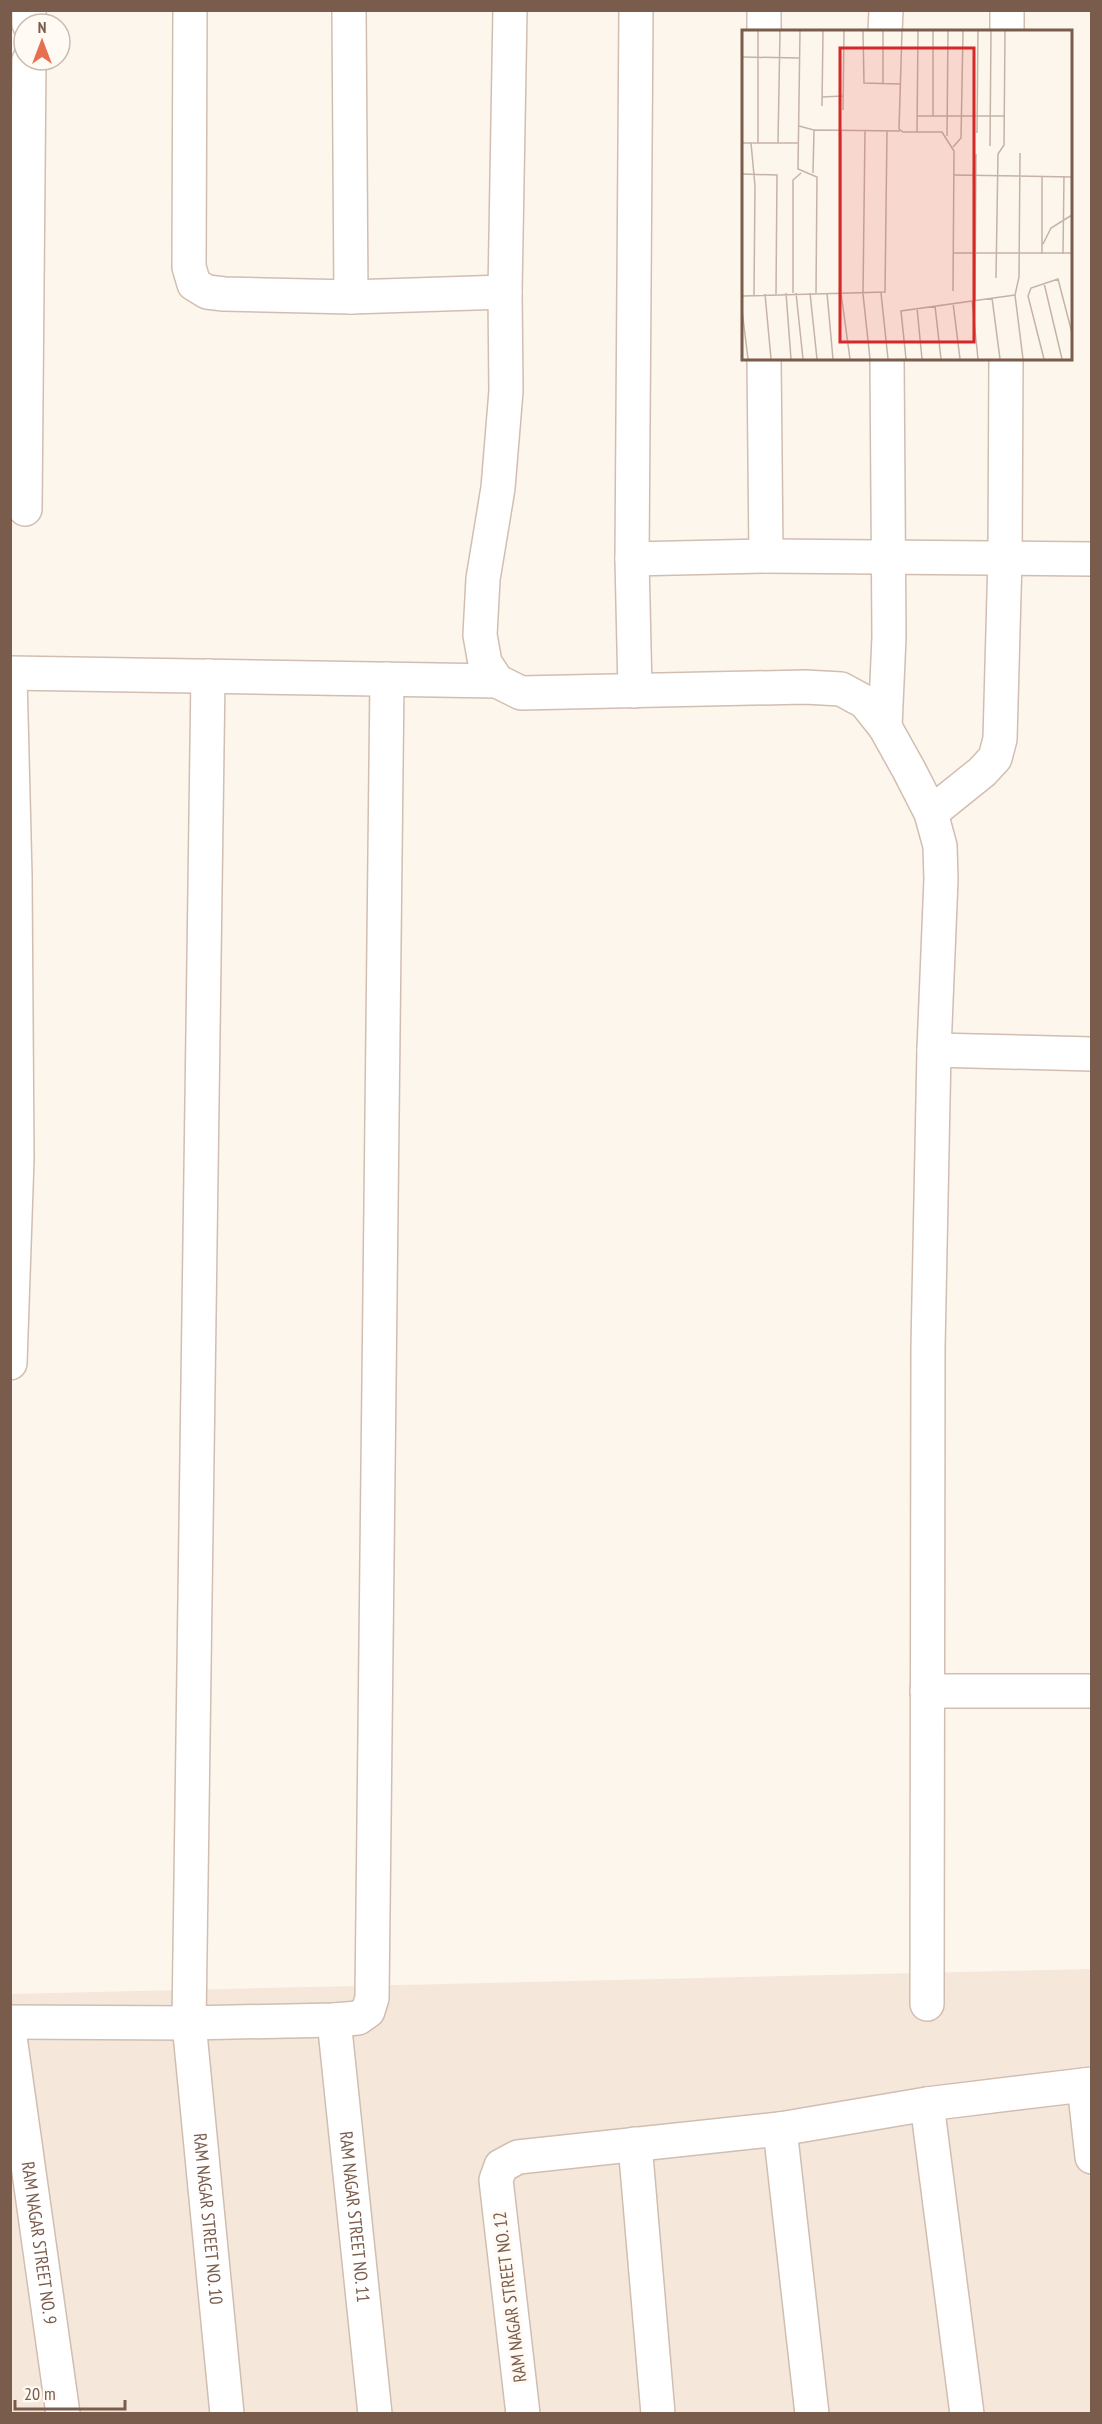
<svg xmlns="http://www.w3.org/2000/svg" width="1102" height="2424" font-family="'PT Sans Narrow',sans-serif">
<style>
.residential{fill:#f5e8da}
.lines{fill:none;stroke-linecap:round;stroke-linejoin:round}
.minor-casing{stroke:#d1beb0;stroke-width:36}
.minor{stroke:#fff;stroke-width:33}
.labels{text-anchor:middle;stroke-width:6;stroke-linejoin:round;paint-order:stroke}
.street-label{font-size:18px;fill:#7a5c4d;stroke:#fffaf3}
.inset-road{fill:none;stroke:#c5b3a7;stroke-width:1.5}
.view{fill:#d62828;fill-opacity:0.15;stroke:#d62828;stroke-width:3}
.inset-edge{fill:none;stroke:#7a5c4d;stroke-width:3}
</style>
<rect width="100%" height="100%" fill="#fdf6ec"/>
<!-- residential -->
<path class="residential" d="M1091 1969V2413H11L10 1994Z"/>
<g class="lines">
<!-- minor casing -->
<g class="minor-casing">
<g id="minor">
<path d="M190 10 189 267 194 284 207 292 224 294 351 297 505 292"/>
<path d="M349 10 351 297"/>
<path d="M510 10 505 292 506 391 498 488 483 579 480 635 485 663 497 681 521 693 805 687 841 689 865 702 885 727 909 770 931 813 940 846 941 879 934 1050 928 1348 927 2004"/>
<path d="M764 10V32"/>
<path d="M29 24V10"/>
<path d="M885 32 886 10"/>
<path d="M1007 32V10"/>
<path d="M764 358 766 556"/>
<path d="M25 509 29 60"/>
<path d="M632 559 766 556 1092 559"/>
<path d="M10 673 497 681"/>
<path d="M10 676 15 876 17 1159 10 1363"/>
<path id="s1" d="M208 676 189 2023 227 2414"/>
<path d="M635 691 632 559 636 10"/>
<path d="M885 727 889 637 887 358"/>
<path d="M931 813 982 772 995 758 1000 739 1005 558 1006 358"/>
<path d="M934 1050 1092 1054"/>
<path d="M927 1691H1092"/>
<path id="s2" d="M334 2020 375 2414"/>
<path d="M10 2022 189 2023 334 2020 358 2018 368 2011 372 1998 387 679"/>
<path id="s3" d="M10 2037 63 2414"/>
<path d="M1084 2085 1092 2157"/>
<path d="M927 2104 967 2414"/>
<path d="M780 2129 812 2414"/>
<path d="M635 2144 658 2414"/>
<path d="M523 2414 496 2180 501 2166 518 2157 780 2129 927 2104 1092 2084"/>
</g>
</g>
<!-- minor -->
<use href="#minor" class="minor"/>
</g>
<g class="labels">
<!-- street labels -->
<g class="street-label">
<text dy="6" stroke="none"><textPath href="#s2" startOffset="198">RAM NAGAR STREET NO. 11</textPath></text>
<text dy="6" stroke="none"><textPath href="#s1" startOffset="1544">RAM NAGAR STREET NO. 10</textPath></text>
<text dy="6" stroke="none"><textPath href="#s3" startOffset="208">RAM NAGAR STREET NO. 9</textPath></text>
<text transform="translate(510 2297) rotate(-97)" y="6">RAM NAGAR STREET NO. 12</text>
</g>
</g>
<!-- overview -->
<g transform="translate(742 30)">
<rect width="330" height="330" fill="#fdf6ec"/>
<path class="inset-road" d="M58 1 56 139 75 147 74 263M121 1 122 53 159 54M141 1V54M160 1 157 99 161 102H200L212 121 211 261M191 1V86M0 27 57 28M80 67 101 66M80 76 81 1M101 80 102 1M175 86H263M57 96 72 100 71 143M72 100 158 101M99 100V263L108 329M123 100 121 264 128 329M175 102 176 1M235 103 236 1M205 106 206 1M0 113H56M9 113 13 156 12 265M16 113V1M36 113 38 1M248 116 249 1M211 117 219 108 221 1M278 123 277 247 273 265 281 329M0 144 35 145 34 264M211 145 330 147M301 214 309 198 330 185M211 223H330M300 224V146M321 224 322 146M254 248 256 124 262 115 263 1M302 253 320 329M44 263 49 329M51 263V150L59 143M54 263 61 329M68 263 75 329M85 263 91 329M139 263 146 329M23 264 29 329M0 266 143 262 145 100M250 268 258 329M233 270 234 124M230 271 236 329M211 273 218 329M193 276 199 329M175 278 180 329M0 280 6 329M164 329 159 281 273 265M302 329 286 266 289 258 316 249 330 303"/>
<path class="view" d="M98 18H232V312H98Z"/>
<rect width="330" height="330" class="inset-edge"/>
</g>
<!-- border -->
<rect width="1102" height="2424" fill="none" stroke="#7a5c4d" stroke-width="24"/>
<!-- north arrow -->
<g transform="translate(42 42)"><circle r="28" fill="#fffaf3" stroke="#cabbb1" stroke-width="1.5"/>
<path d="M0-4.5L10 22L0 15L-10 22Z" fill="#e76f51"/>
<text y="-9" font-size="16" font-weight="bold" text-anchor="middle" fill="#7a5c4d">N</text>
</g>
<!-- scale -->
<path d="M15 2400v9h110v-9" fill="none" stroke="#7a5c4d" stroke-width="3"/>
<text x="24" y="2400" font-size="18" fill="#7a5c4d" stroke="#fffaf3" stroke-width="4.5" paint-order="stroke">20 m</text>
</svg>
